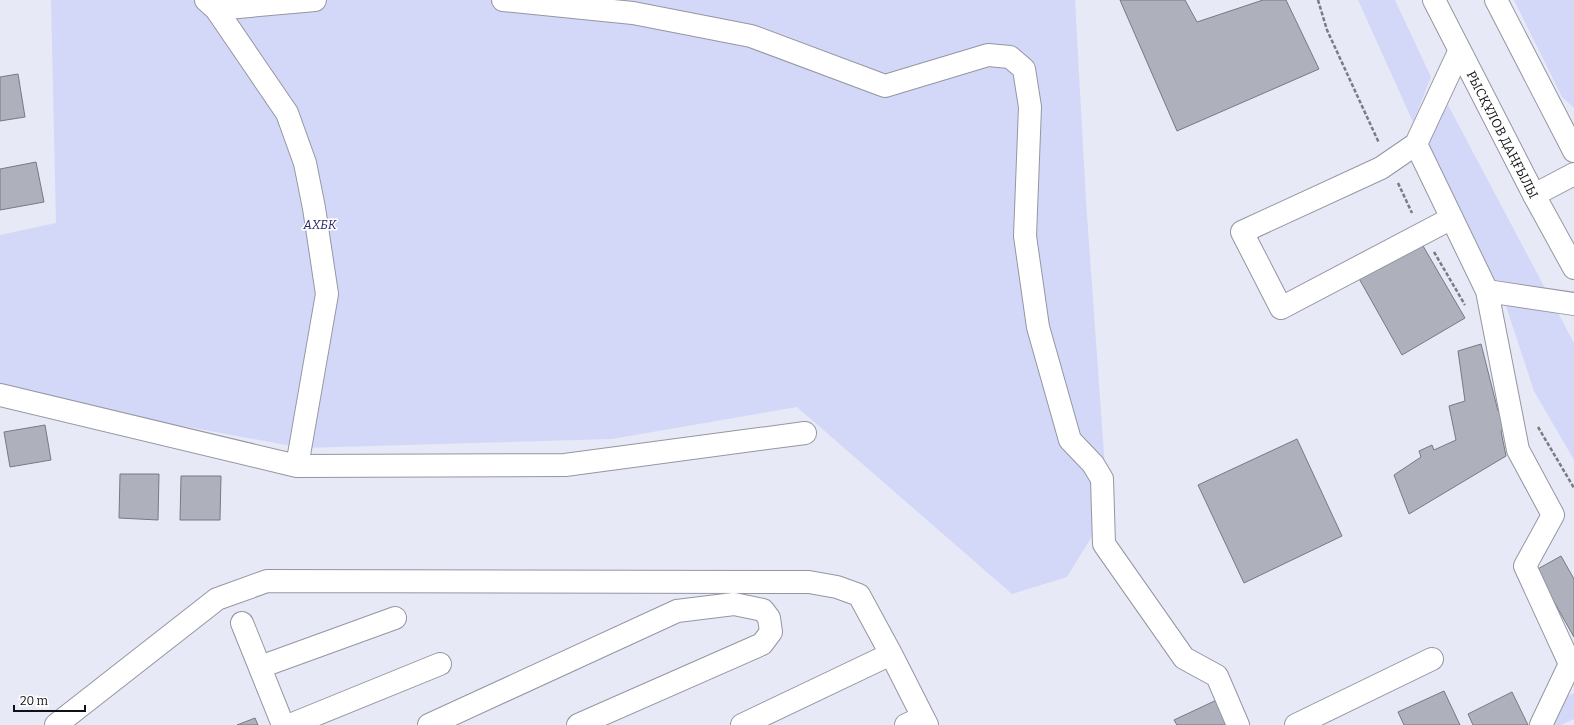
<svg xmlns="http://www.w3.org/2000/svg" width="1574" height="725" font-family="Bitter,serif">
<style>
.green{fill:#d3d8f8}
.building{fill:#aeb0bc;stroke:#777984}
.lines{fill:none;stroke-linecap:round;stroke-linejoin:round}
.minor-casing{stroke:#9496a2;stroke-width:24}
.major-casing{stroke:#9496a2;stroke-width:24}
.path{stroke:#7a7b84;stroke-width:2.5;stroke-dasharray:4 2;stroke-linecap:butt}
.minor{stroke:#fff;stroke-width:22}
.major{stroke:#fff;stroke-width:22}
.labels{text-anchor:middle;stroke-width:3;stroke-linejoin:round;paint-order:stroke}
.street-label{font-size:13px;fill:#101115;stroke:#fff}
.park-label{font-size:13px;font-style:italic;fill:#2a2971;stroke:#fff}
</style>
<rect width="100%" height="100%" fill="#e7e9f6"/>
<!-- green -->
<path class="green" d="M51 0H1075L1086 201 1108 510 1067 577 1012 594 797 407 612 439 302 448 0 392V235L56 223Z
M1358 0H1395L1431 77 1413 122Z
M1514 0H1574V108L1562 97Z
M1448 105 1574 343V460L1534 391 1503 297 1425 145Z
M1574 693V719L1561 725H1552L1565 697Z"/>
<!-- building -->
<path class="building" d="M1120 0H1185L1197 22 1263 0H1286L1319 69 1177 131Z
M18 74 25 117 0 121V77Z
M36 162 44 202 0 210V169Z
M1419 239 1465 318 1402 355 1357 275Z
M1481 344 1498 411 1504 414 1506 428 1501 431 1506 456 1409 514 1394 475 1421 457 1419 451 1432 445 1434 450 1456 440 1449 406 1465 401 1458 351Z
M45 425 51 460 10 467 4 432Z
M1297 439 1342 536 1244 583 1198 485Z
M120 474H159L158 520 119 518Z
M181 476H221L220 520H180Z
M1561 556 1574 579V637L1536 570Z
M1444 691 1460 725H1404L1398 712Z
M1512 692 1528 725H1473L1468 714Z
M1223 697 1236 725H1177L1174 720Z
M255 718 258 725H237Z"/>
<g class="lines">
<!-- minor casing -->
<g class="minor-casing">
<path id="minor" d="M206 0 216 9 287 113 305 163 314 208 327 294 297 466
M503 0 633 13 751 36 885 86 988 55 1010 57 1024 69 1030 107 1025 236 1038 327 1070 440 1093 464 1102 479 1104 544 1184 658 1217 676 1238 725
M216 9 315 0
M1459 52 1416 144 1487 291 1518 450 1553 515 1525 566 1570 664 1541 725
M1416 144 1381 168 1242 232 1281 308 1452 218
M1487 291 1574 304
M0 395 297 466 565 465 805 433
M242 623 283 725
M260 667 395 618
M56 725 217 599 267 581 809 582 837 587 859 595 891 654 927 725
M290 725 440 664
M429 725 677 611 734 604 763 610 769 618 771 632 762 644 578 725
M742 725 891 654
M906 725 923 717
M1296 725 1432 659"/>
</g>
<!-- major casing -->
<g class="major-casing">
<g id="major">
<path id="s1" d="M1434 0 1534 195 1574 268"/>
<path d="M1496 0 1574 151"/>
<path d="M1534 195 1574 174"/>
</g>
</g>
<!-- path -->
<path class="path" d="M1318 0 1327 30 1379 143
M1398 183 1412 213
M1434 252 1465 305
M1538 427 1574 488"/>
<!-- minor -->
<use href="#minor" class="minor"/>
<!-- major -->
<use href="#major" class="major"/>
</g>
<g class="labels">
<!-- street labels -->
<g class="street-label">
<text dy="5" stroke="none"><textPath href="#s1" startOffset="151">РЫСҚҰЛОВ ДАҢҒЫЛЫ</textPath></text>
</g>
<!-- park labels -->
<g class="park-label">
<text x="320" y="229">АХБК</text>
</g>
</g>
<!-- scale -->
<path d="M14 705v6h71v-6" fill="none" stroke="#101115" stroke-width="2"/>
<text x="20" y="705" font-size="12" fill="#101115" stroke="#ffffff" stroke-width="3" paint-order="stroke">20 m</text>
</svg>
